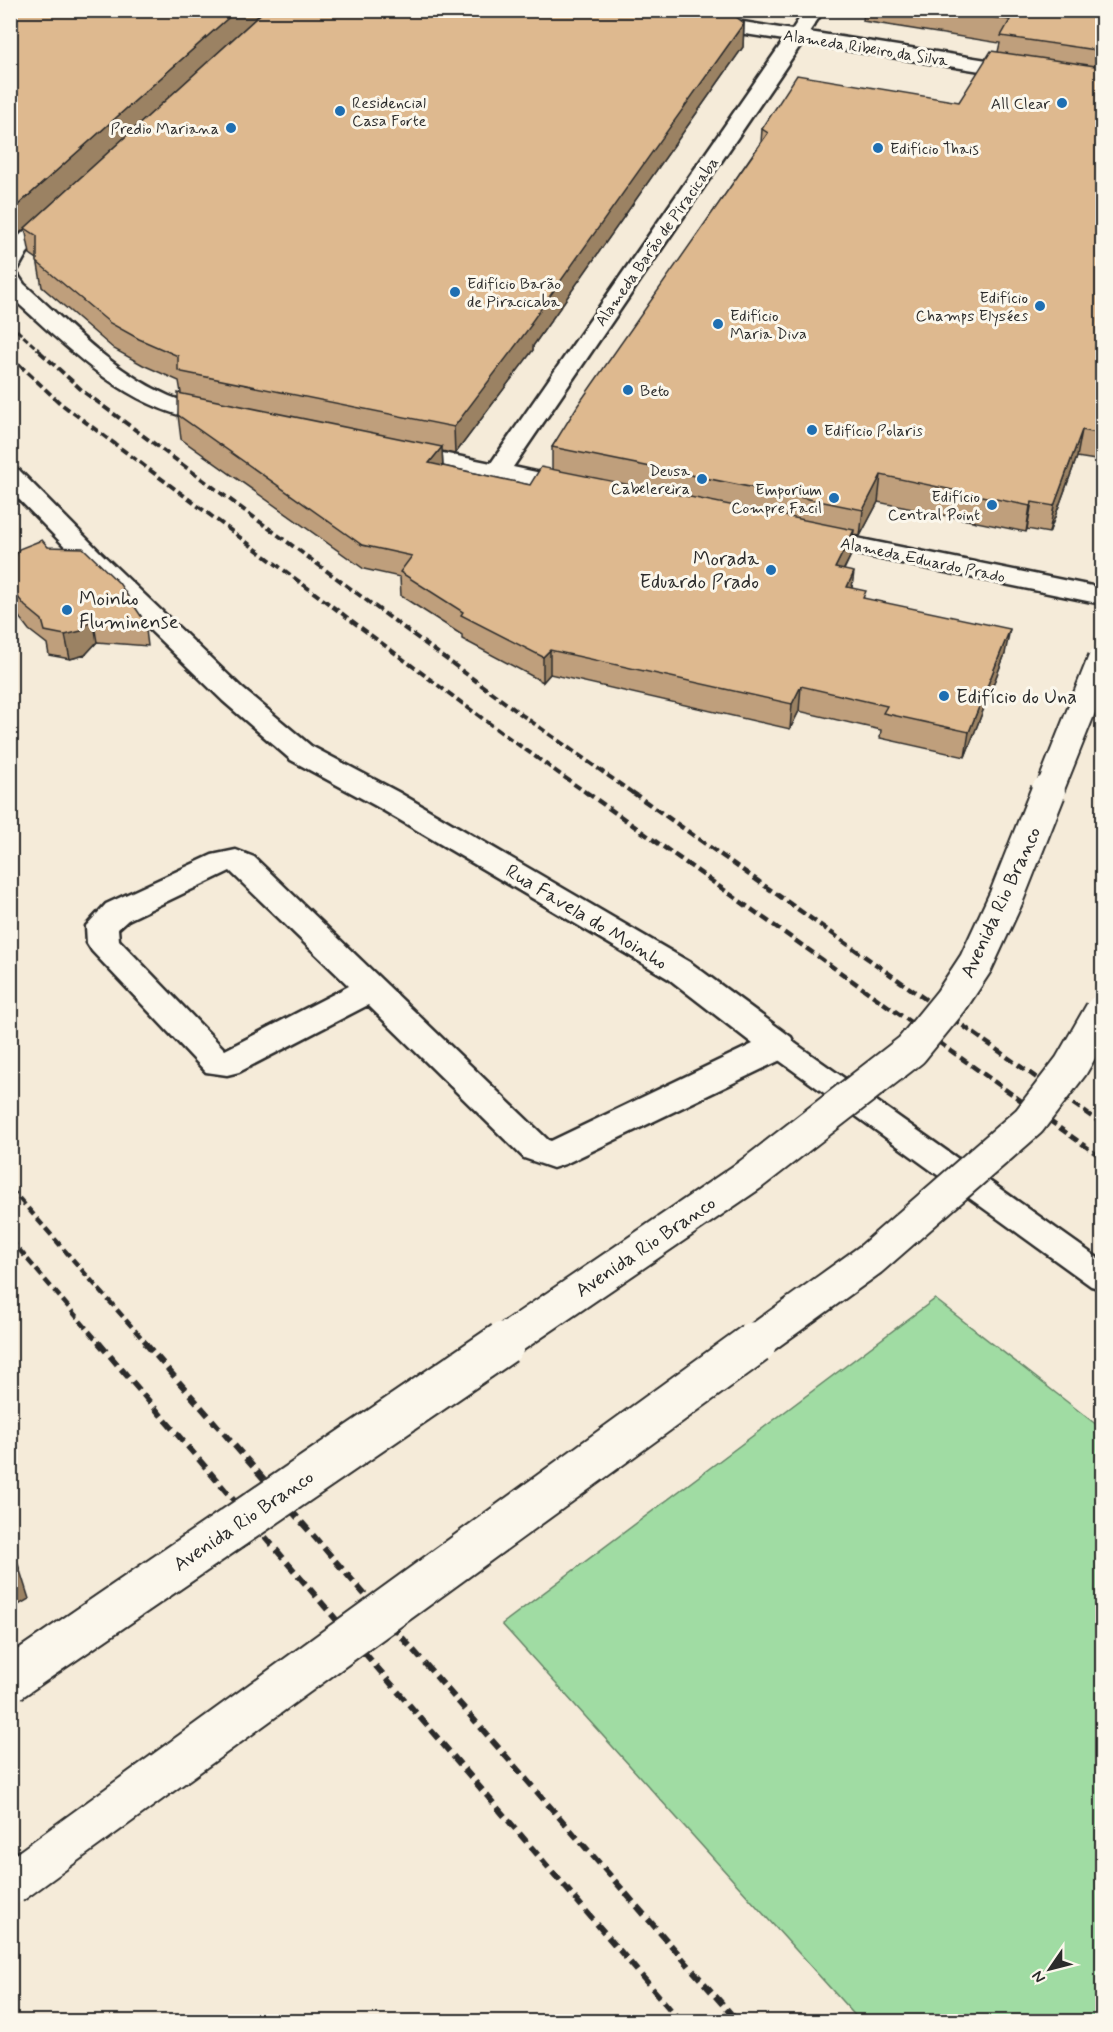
<svg xmlns="http://www.w3.org/2000/svg" width="1113" height="2032" font-family="Mynerve,sans-serif">
<style>
.green{fill:#a0dca3;stroke:#668467;stroke-width:1.5}
.lines{fill:none;stroke-linecap:round;stroke-linejoin:round}
.service-casing{stroke:#2b2b2b;stroke-width:5}
.minor-casing{stroke:#2b2b2b;stroke-width:5}
.service{fill:#fbf7ec;fill-rule:evenodd}
.minor{fill:#fbf7ec;fill-rule:evenodd}
.rail-far3{stroke:#2b2b2b;stroke-width:3;stroke-dasharray:6 3;stroke-linecap:butt}
.rail-far2{stroke:#2b2b2b;stroke-width:4;stroke-dasharray:8 4;stroke-linecap:butt}
.rail-far1{stroke:#2b2b2b;stroke-width:4.5;stroke-dasharray:9 4.5;stroke-linecap:butt}
.rail{stroke:#2b2b2b;stroke-width:6;stroke-dasharray:11 6;stroke-linecap:butt}
.primary-bridge-far2-casing{stroke:#2b2b2b;stroke-width:31;stroke-linecap:butt}
.primary-bridge-far1-casing{stroke:#2b2b2b;stroke-width:38;stroke-linecap:butt}
.primary-bridge-casing{stroke:#2b2b2b;stroke-width:46;stroke-linecap:butt}
.primary-bridge-far2{stroke:#fbf7ec;stroke-width:27}
.primary-bridge-far1{stroke:#fbf7ec;stroke-width:34}
.primary-bridge{stroke:#fbf7ec;stroke-width:42}
.wall{fill:#bf9f7b;stroke:#2b2b2b;stroke-width:1.5}
.shaded-wall{fill:#9b8264;stroke:#2b2b2b;stroke-width:1.5}
.building{fill:#deb98f;stroke:#2b2b2b;stroke-width:1.5}
.poi-dot{fill:#1f6fb2;stroke:#fbf7ec;stroke-width:2}
.labels{text-anchor:middle;stroke-width:6;stroke-linejoin:round;paint-order:stroke}
.far-street-label{font-size:16px;fill:#2b2b2b;stroke:#fbf7ec}
.far-poi-label{font-size:16px;fill:#2b2b2b;stroke:#fbf7ec;text-anchor:start}
.poi-label{font-size:20px;fill:#2b2b2b;stroke:#fbf7ec;text-anchor:start}
.street-label{font-size:20px;fill:#2b2b2b;stroke:#fbf7ec}
</style>
<rect width="100%" height="100%" fill="#f5ebd9"/>
<filter id="ink" filterUnits="userSpaceOnUse"><feTurbulence type="fractalNoise" baseFrequency=".0167" numOctaves="2"/><feDisplacementMap in="SourceGraphic" scale="12" xChannelSelector="R" yChannelSelector="G"/><feConvolveMatrix kernelMatrix="1 2 1 2 8 2 1 2 1" color-interpolation-filters="sRGB"/></filter>
<g filter="url(#ink)">
<!-- green -->
<path class="green" d="M935 1299 1102 1429V2021H860L502 1624Z"/>
<g class="lines">
<!-- service casing -->
<g class="service-casing">
<path id="service" d="M779 1035 789 1039 1102 1261V1289L1091 1286 769 1053 765 1046 769 1039Z"/>
</g>
<!-- minor casing -->
<g class="minor-casing">
<path id="minor" d="M620 10H669L792 30 805 10H824L809 32 1102 78V90L802 43 513 467 587 483 591 488 587 493 578 496 390 457 386 452 390 447 399 444 491 463 784 40 629 16 622 14Z
M59 203 67 205 70 210 67 215 27 253 18 269 10 271V245L51 205Z
M10 273 18 275 24 284C69 324 112 371 169 396 188 404 210 407 231 412L234 417 231 422C217 426 204 421 190 418 116 400 66 346 10 296Z
M10 467 19 470 101 553 243 689 311 746 398 792 691 963 791 1037 796 1046 791 1055 565 1164 553 1168 524 1158 368 1005 239 1072 227 1075 206 1072 92 951 87 943 86 926 106 904 212 855 236 850 254 857 548 1140 551 1141 753 1044 669 979 376 806 291 760 223 701 83 565 10 490ZM230 871 349 986 225 1050 119 940 118 929 128 920Z
M807 528 1102 588V604L798 542 794 536 798 530Z"/>
</g>
<!-- service -->
<use href="#service" class="service"/>
<!-- minor -->
<use href="#minor" class="minor"/>
<!-- rail-far3 -->
<path class="rail-far3" d="M10 324 42 353"/>
<!-- rail-far2 -->
<path class="rail-far2" d="M40 352 84 392 522 715 634 794
M10 356 60 403 502 733 588 794"/>
<!-- rail-far1 -->
<path class="rail-far1" d="M586 792 1102 1158
M632 792 1102 1124
M10 1188 147 1344
M10 1239 100 1344"/>
<!-- rail -->
<path class="rail" d="M99 1343 681 2022
M145 1343 738 2022"/>
<!-- primary-bridge-far2 casing -->
<g class="primary-bridge-far2-casing">
<path id="primary-bridge-far2" d="M1048 794 1102 659"/>
</g>
<!-- primary-bridge-far1 casing -->
<g class="primary-bridge-far1-casing">
<path id="primary-bridge-far1" d="M502 1344 750 1175 911 1050 951 1001 976 963 1006 898 1048 792
M753 1344 871 1259 1029 1121 1071 1066 1102 1012"/>
</g>
<!-- primary-bridge casing -->
<g class="primary-bridge-casing">
<path id="primary-bridge" d="M10 1680 504 1343
M10 1884 755 1343"/>
</g>
<!-- primary-bridge-far2 -->
<use href="#primary-bridge-far2" class="primary-bridge-far2"/>
<!-- primary-bridge-far1 -->
<use href="#primary-bridge-far1" class="primary-bridge-far1"/>
<!-- primary-bridge -->
<use href="#primary-bridge" class="primary-bridge"/>
</g>
<!-- wall -->
<path class="wall" d="M10 10H737L733 15 744 23 743 47 533 346V350L455 454 442 451 443 466 530 485 552 469V447L761 142 762 129 959 102 998 52 1000 43 863 21 864 10H1102V461L1077 457 1049 533 1027 529 1026 532 878 502 860 536 853 535 851 555 844 570 852 588 865 599 1005 654 965 757 880 738 881 730 799 711 790 729 550 674 543 682 462 639V635L401 596 400 577 364 569 181 439 178 415 181 393 179 381 143 365 114 349 42 287 37 259 30 254 25 228 10 241Z
M48 547 145 622 148 646 97 642 85 655 70 659 49 655 47 644 29 630 10 605V568Z"/>
<!-- shaded-wall -->
<path class="shaded-wall" d="M237 10H265L11 241 10 212Z
M731 10H737L731 18Z
M744 23 743 47 533 346V350L455 454 454 427Z
M1082 430 1077 457 1049 533 1054 506Z
M442 447 443 471 429 463Z
M881 475 878 502 860 536 863 510Z
M1032 502 1027 529 1026 532 1030 506Z
M854 530 851 555 832 592 835 568Z
M854 572 851 596 847 587Z
M93 618 97 642 85 655 70 659 65 635Z
M1010 629 1005 654 965 757 969 732Z
M550 650V674L543 682V657Z
M801 686 799 711 790 729 792 704Z
M17 1561 29 1599 10 1610V1565Z"/>
<!-- building -->
<path class="building" d="M10 10H237L10 212Z
M265 10H727L744 23 530 324H532L454 427 182 372 178 370V356L139 339 110 323 37 262V236L25 228Z
M947 10H1102V51L1001 36 1010 20Z
M991 51 1102 67V360L1101 363H1102V434L1082 430 1054 506 1032 502 1030 506 881 475 863 510 552 447 578 405 768 133 762 129 797 75 959 102Z
M178 393 442 447 429 463 530 485 541 467 854 530 835 568 854 572 847 587 866 591 863 598 1010 629 969 732 883 713 887 706 801 686 792 704 550 650 543 657 461 615 463 612 400 572 412 556 362 545 178 415Z
M42 540 48 547 83 548 119 583 145 622 93 618 81 631 65 635 45 631 42 620 25 606 10 587V568L19 549Z
M10 1552 17 1561 10 1565Z"/>
</g>
<!-- markers -->
<g class="poi-dot">
<circle cx="1062" cy="103" r="6"/>
<circle cx="340" cy="111" r="6"/>
<circle cx="231" cy="128" r="6"/>
<circle cx="878" cy="148" r="6"/>
<circle cx="455" cy="292" r="6"/>
<circle cx="1040" cy="306" r="6"/>
<circle cx="718" cy="324" r="6"/>
<circle cx="628" cy="390" r="6"/>
<circle cx="812" cy="430" r="6"/>
<circle cx="702" cy="479" r="6"/>
<circle cx="834" cy="498" r="6"/>
<circle cx="992" cy="505" r="6"/>
<circle cx="771" cy="570" r="6"/>
<circle cx="67" cy="610" r="6"/>
<circle cx="944" cy="696" r="6"/>
</g>
<g class="labels">
<!-- far-street labels -->
<g class="far-street-label">
<text transform="translate(866 47) rotate(9)" y="6">Alameda Ribeiro da Silva</text>
<text transform="translate(656 241) rotate(-55)" y="6">Alameda Barão de Piracicaba</text>
<text transform="translate(923 559) rotate(12)" y="6">Alameda Eduardo Prado</text>
</g>
<!-- far-poi labels -->
<g class="far-poi-label">
<text x="352" y="108">Residencial<tspan x="352" dy="18">Casa Forte</tspan></text>
<text x="1050" y="109" text-anchor="end">All Clear</text>
<text x="219" y="134" text-anchor="end">Predio Mariana</text>
<text x="890" y="154">Edifício Thais</text>
<text x="467" y="289">Edifício Barão<tspan x="467" dy="18">de Piracicaba</tspan></text>
<text x="1028" y="303" text-anchor="end">Edifício<tspan x="1028" dy="18">Champs Elysées</tspan></text>
<text x="730" y="321">Edifício<tspan x="730" dy="18">Maria Diva</tspan></text>
<text x="640" y="396">Beto</text>
<text x="824" y="436">Edifício Polaris</text>
<text x="690" y="476" text-anchor="end">Deusa<tspan x="690" dy="18">Cabelereira</tspan></text>
<text x="822" y="495" text-anchor="end">Emporium<tspan x="822" dy="18">Compre Facil</tspan></text>
<text x="980" y="502" text-anchor="end">Edifício<tspan x="980" dy="18">Central Point</tspan></text>
</g>
<!-- poi labels -->
<g class="poi-label">
<text x="759" y="565" text-anchor="end">Morada<tspan x="759" dy="23">Eduardo Prado</tspan></text>
<text x="79" y="605">Moinho<tspan x="79" dy="23">Fluminense</tspan></text>
<text x="956" y="703">Edifício do Una</text>
</g>
<!-- street labels -->
<g class="street-label">
<text transform="translate(1000 902) rotate(-65)" y="7">Avenida Rio Branco</text>
<text transform="translate(587 916) rotate(31)" y="7">Rua Favela do Moinho</text>
<text transform="translate(645 1246) rotate(-34)" y="7">Avenida Rio Branco</text>
<text transform="translate(243 1520) rotate(-34)" y="7">Avenida Rio Branco</text>
</g>
</g>
<!-- margin -->
<rect width="1113" height="2032" fill="none" stroke="#fbf7ec" stroke-width="36"/>
<rect x="18" y="18" width="1077" height="1996" fill="none" stroke="#2b2b2b" stroke-width="2" filter="url(#ink)"/>
<!-- north arrow -->
<g transform="translate(1050 1969) rotate(235)" stroke="#fbf7ec" stroke-width="4.5" paint-order="stroke">
<path d="M0-4.5L10 22L0 15L-10 22Z" fill="#2b2b2b"/>
<text y="-9" font-size="16" font-weight="bold" text-anchor="middle" fill="#2b2b2b">N</text>
</g>
</svg>
